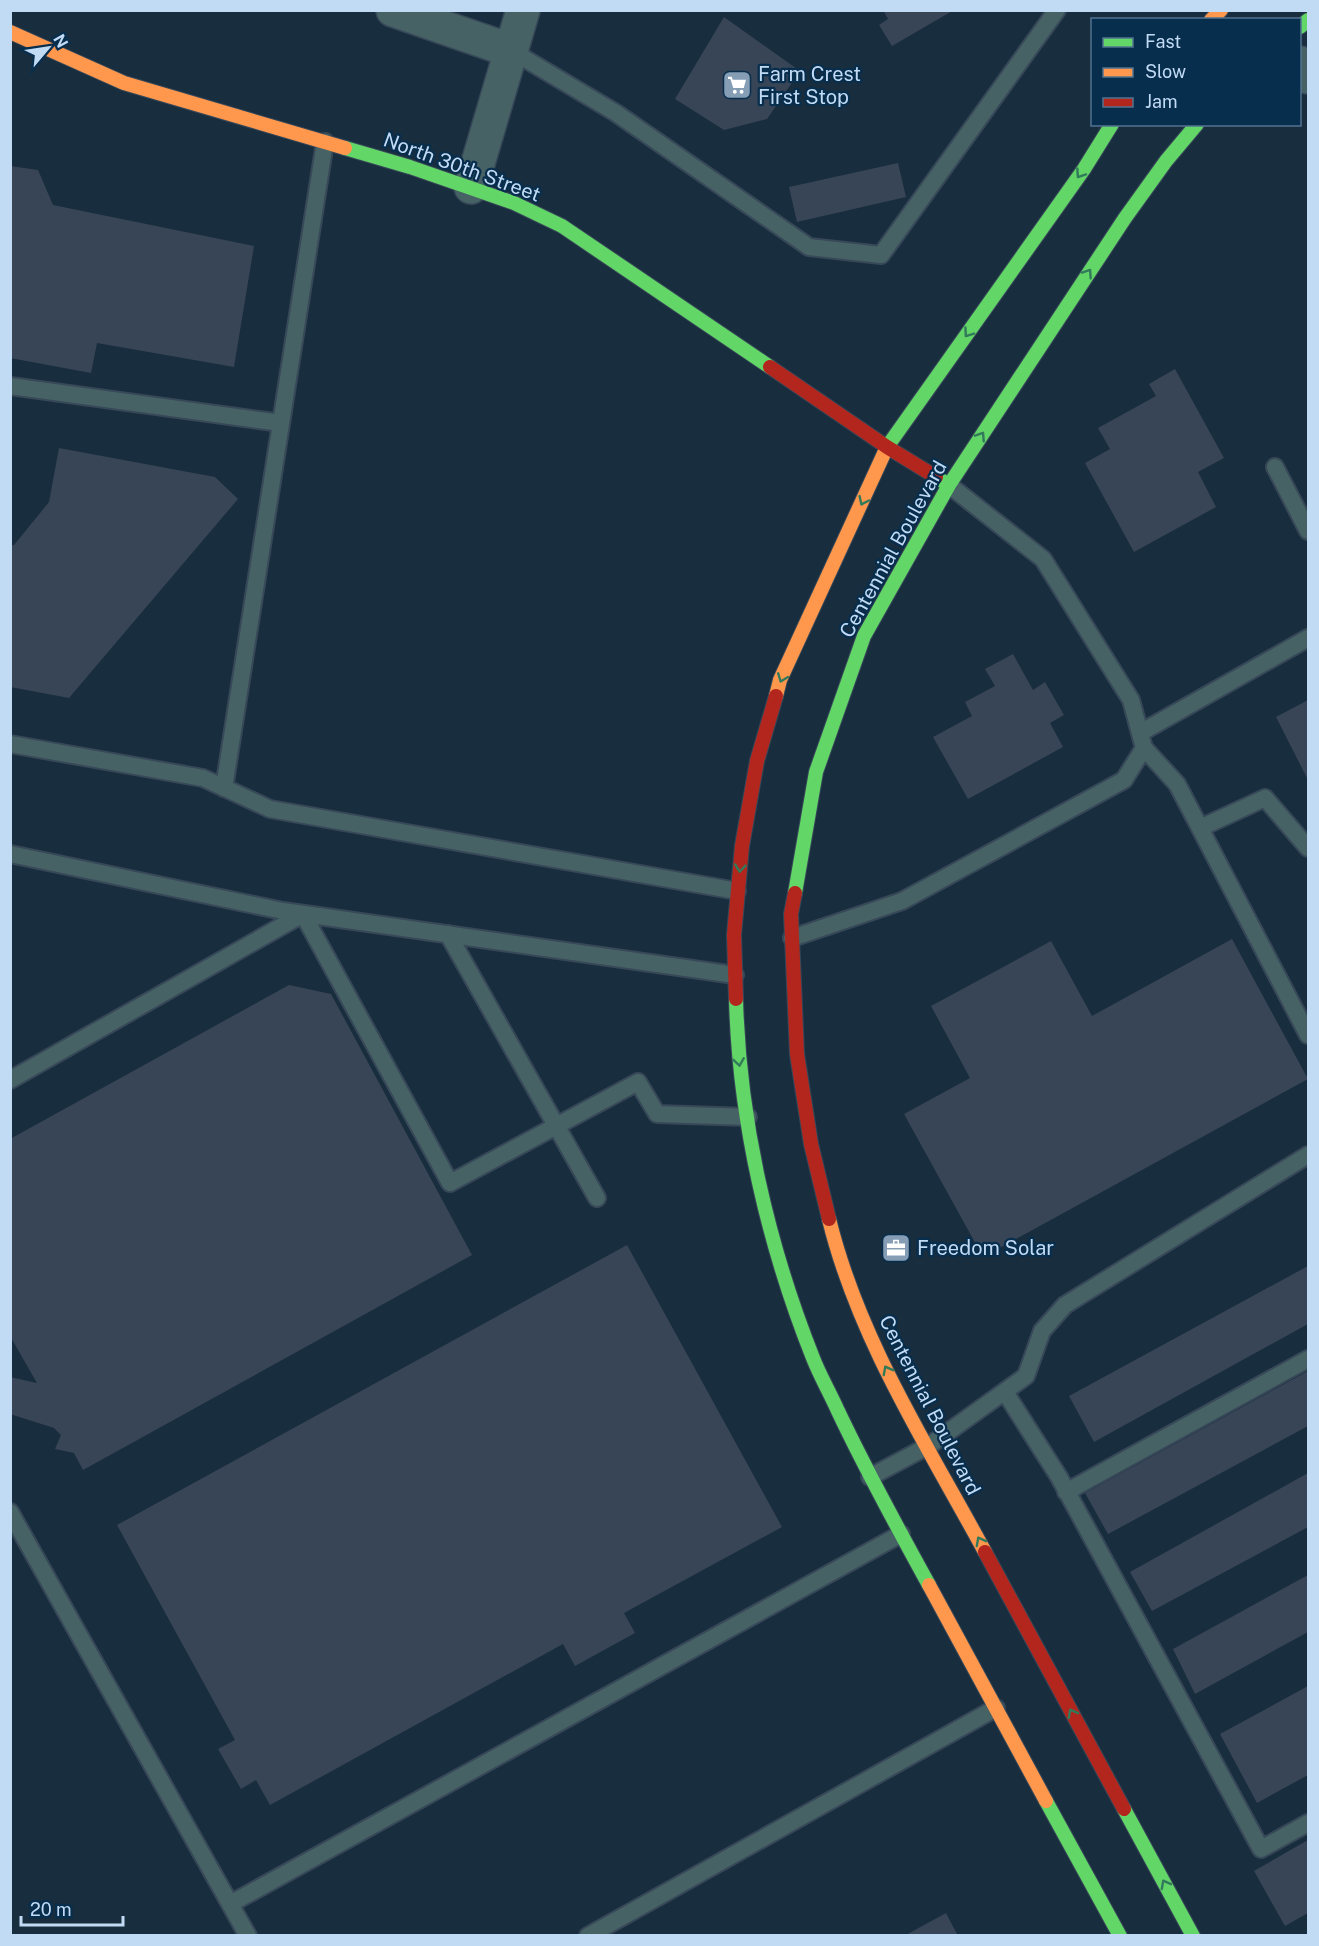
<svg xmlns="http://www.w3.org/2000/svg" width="1319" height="1946" font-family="'Public Sans',sans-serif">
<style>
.building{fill:#384557}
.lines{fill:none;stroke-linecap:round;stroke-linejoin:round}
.lane-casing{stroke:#374858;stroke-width:20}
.street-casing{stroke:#374858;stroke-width:36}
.fast-casing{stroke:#374858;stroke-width:16}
.slow-casing{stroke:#374858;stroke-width:16}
.jam-casing{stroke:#374858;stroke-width:16}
.lane{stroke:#476265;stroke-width:16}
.street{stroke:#476265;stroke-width:33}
.fast{stroke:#63d668;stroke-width:14}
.slow{stroke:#ff974d;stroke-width:14}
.jam{stroke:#b3261e;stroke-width:14}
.oneway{stroke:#317a5a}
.labels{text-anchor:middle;stroke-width:4.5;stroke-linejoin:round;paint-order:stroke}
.poi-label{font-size:20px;fill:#c2dbf5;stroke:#082e4e;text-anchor:start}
.street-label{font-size:20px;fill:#c2dbf5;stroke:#082e4e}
</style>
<rect width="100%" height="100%" fill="#182d3e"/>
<!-- building -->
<path class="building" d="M883 10H954L892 46 879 25 888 19Z
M724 17 800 71 767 119 724 130 675 99Z
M898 163 906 197 797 222 789 187Z
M10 166 38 170 53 205 254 246 234 367 97 343 91 373 10 358Z
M1175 369 1224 458 1198 472 1216 507 1134 552 1085 463 1110 449 1098 428 1156 396 1149 384Z
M59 448 215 477 238 499 69 698 10 687V545H14L49 502Z
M1013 654 1033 690 1045 682 1064 715 1050 723 1063 747 968 799 933 737 972 716 965 702 995 686 985 669Z
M1308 700V780L1276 717Z
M1232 939 1308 1079 983 1257 904 1114 970 1078 931 1006 1051 941 1092 1016Z
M289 985 331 994 472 1255 83 1470 74 1453 55 1449 61 1435 54 1428 10 1414V1377L37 1383 10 1336V1139Z
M627 1245 782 1527 624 1613 635 1633 575 1666 563 1644 270 1805 256 1780 241 1789 218 1749 235 1740 117 1525Z
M1308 1266V1324L1094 1442 1069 1396Z
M1308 1371V1426L1108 1534 1085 1493Z
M1308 1473V1527L1152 1611 1130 1572Z
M1308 1575V1632L1195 1694 1173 1649Z
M1308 1686V1775L1257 1803 1220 1734Z
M1308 1840V1913L1285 1926 1254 1871Z
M946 1913 958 1936H904Z"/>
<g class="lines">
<!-- lane casing -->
<g class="lane-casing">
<path id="lane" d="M512 51 616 113 809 247 881 255 1057 10
M10 386 281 423
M1275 467 1308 531
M1140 733 1308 638
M10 744 203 778 270 809 737 891
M1144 748 1177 784 1308 1035
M224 788 325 142
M1200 828 1265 798 1308 848
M10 854 283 911 735 975
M448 934 597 1198
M792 938 902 901 1124 780 1144 748 1131 700 1043 559 949 485
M10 1080 303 914 450 1183 638 1082 657 1114 748 1117
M1005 1392 1059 1477 1261 1849 1308 1823
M870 1477 930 1445 1026 1376 1042 1331 1065 1305 1308 1155
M1066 1492 1308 1359
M10 1512 248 1936
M230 1904 901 1534
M588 1936 996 1708"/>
</g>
<!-- street casing -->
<g class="street-casing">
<path id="street" d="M393 10 512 51
M1300 63 1308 77
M471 187 523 10"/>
</g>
<!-- fast casing -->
<g class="fast-casing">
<path id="fast" d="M1300 27 1308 20
M345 148 410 167 514 203 562 226 770 367
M887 447 1084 169 1112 124
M949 485 1125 218 1166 161 1197 124
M795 893 816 772 864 636 949 485 936 477
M736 999C739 1120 768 1245 813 1358 820 1376 830 1393 838 1411 866 1470 897 1527 929 1585
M1046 1801 1120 1936
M1124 1809 1193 1936"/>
</g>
<!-- slow casing -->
<g class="slow-casing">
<path id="slow" d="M1211 20 1221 10
M10 32 124 83 345 148
M776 696 780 680 887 447
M829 1219C858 1338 927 1445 985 1552
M929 1585 1046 1801"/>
</g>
<!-- jam casing -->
<g class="jam-casing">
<path id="jam" d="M770 367 887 447 936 477
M795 893 791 914 797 1054 811 1144 829 1219
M736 999 734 935 742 846 757 761 776 696
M985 1552 1124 1809"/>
</g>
<!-- lane -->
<use href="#lane" class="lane"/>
<!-- street -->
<use href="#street" class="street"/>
<!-- fast -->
<use href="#fast" class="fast"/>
<!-- slow -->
<use href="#slow" class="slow"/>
<!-- jam -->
<use href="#jam" class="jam"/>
</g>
<!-- one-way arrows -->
<defs><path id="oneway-chevron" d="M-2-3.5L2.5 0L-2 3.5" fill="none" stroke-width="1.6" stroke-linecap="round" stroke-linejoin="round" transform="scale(1.5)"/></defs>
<g class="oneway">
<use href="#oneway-chevron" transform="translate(1080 174) rotate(124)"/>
<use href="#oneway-chevron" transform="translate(1088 273) rotate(-56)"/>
<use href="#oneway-chevron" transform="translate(968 333) rotate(125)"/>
<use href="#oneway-chevron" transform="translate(981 436) rotate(-57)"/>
<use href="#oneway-chevron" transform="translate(863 501) rotate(115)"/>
<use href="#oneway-chevron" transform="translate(782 678) rotate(111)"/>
<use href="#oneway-chevron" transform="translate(740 868) rotate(96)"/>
<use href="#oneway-chevron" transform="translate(739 1062) rotate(81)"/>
<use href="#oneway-chevron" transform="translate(887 1370) rotate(-118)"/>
<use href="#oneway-chevron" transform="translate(980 1541) rotate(-118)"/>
<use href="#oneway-chevron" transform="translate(1072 1713) rotate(-118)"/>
<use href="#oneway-chevron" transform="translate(1165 1884) rotate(-118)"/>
</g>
<!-- icons -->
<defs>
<g id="supermarket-square" transform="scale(1.5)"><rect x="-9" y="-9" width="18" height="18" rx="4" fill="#869eb5" stroke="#082e4e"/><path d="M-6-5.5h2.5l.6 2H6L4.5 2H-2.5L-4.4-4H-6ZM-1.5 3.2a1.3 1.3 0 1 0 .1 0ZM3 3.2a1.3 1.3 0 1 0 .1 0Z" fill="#fff"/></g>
<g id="office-square" transform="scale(1.5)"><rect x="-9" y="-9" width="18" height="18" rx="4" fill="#869eb5" stroke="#082e4e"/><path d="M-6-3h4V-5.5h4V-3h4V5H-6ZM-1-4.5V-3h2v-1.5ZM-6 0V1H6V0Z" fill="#fff"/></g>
</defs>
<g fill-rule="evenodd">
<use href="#supermarket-square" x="737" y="85"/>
<use href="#office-square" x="896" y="1248"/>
</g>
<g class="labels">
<!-- poi labels -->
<g class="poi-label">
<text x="758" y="81">Farm Crest<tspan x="758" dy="23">First Stop</tspan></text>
<text x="917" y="1255">Freedom Solar</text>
</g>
<!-- street labels -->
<g class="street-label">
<text transform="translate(462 167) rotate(20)" y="7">North 30th Street</text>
<text transform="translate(893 549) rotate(-61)" y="7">Centennial Boulevard</text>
<text transform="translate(930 1405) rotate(63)" y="7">Centennial Boulevard</text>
</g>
</g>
<!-- border -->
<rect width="1319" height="1946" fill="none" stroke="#c2dbf5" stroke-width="24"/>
<!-- legend -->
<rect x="1091" y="18" width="210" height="108" fill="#082e4e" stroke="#527391" stroke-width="1.5"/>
<rect x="1103" y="38" width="30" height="9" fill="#63d668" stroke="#527391" stroke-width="1.5"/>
<text x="1145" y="48" font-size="18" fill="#c2dbf5">Fast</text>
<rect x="1103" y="68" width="30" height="9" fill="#ff974d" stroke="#527391" stroke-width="1.5"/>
<text x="1145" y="78" font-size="18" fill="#c2dbf5">Slow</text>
<rect x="1103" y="98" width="30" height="9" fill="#b3261e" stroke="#527391" stroke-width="1.5"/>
<text x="1145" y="108" font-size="18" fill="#c2dbf5">Jam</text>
<!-- north arrow -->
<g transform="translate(48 48) rotate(61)" stroke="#082e4e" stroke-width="4.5" paint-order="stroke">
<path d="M0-4.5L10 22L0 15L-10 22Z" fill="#c2dbf5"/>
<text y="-9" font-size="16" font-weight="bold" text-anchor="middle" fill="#c2dbf5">N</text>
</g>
<!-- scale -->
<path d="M21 1916v9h102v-9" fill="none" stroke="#c2dbf5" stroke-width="3"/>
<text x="30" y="1916" font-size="18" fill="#c2dbf5" stroke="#082e4e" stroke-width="4.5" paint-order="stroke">20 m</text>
</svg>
